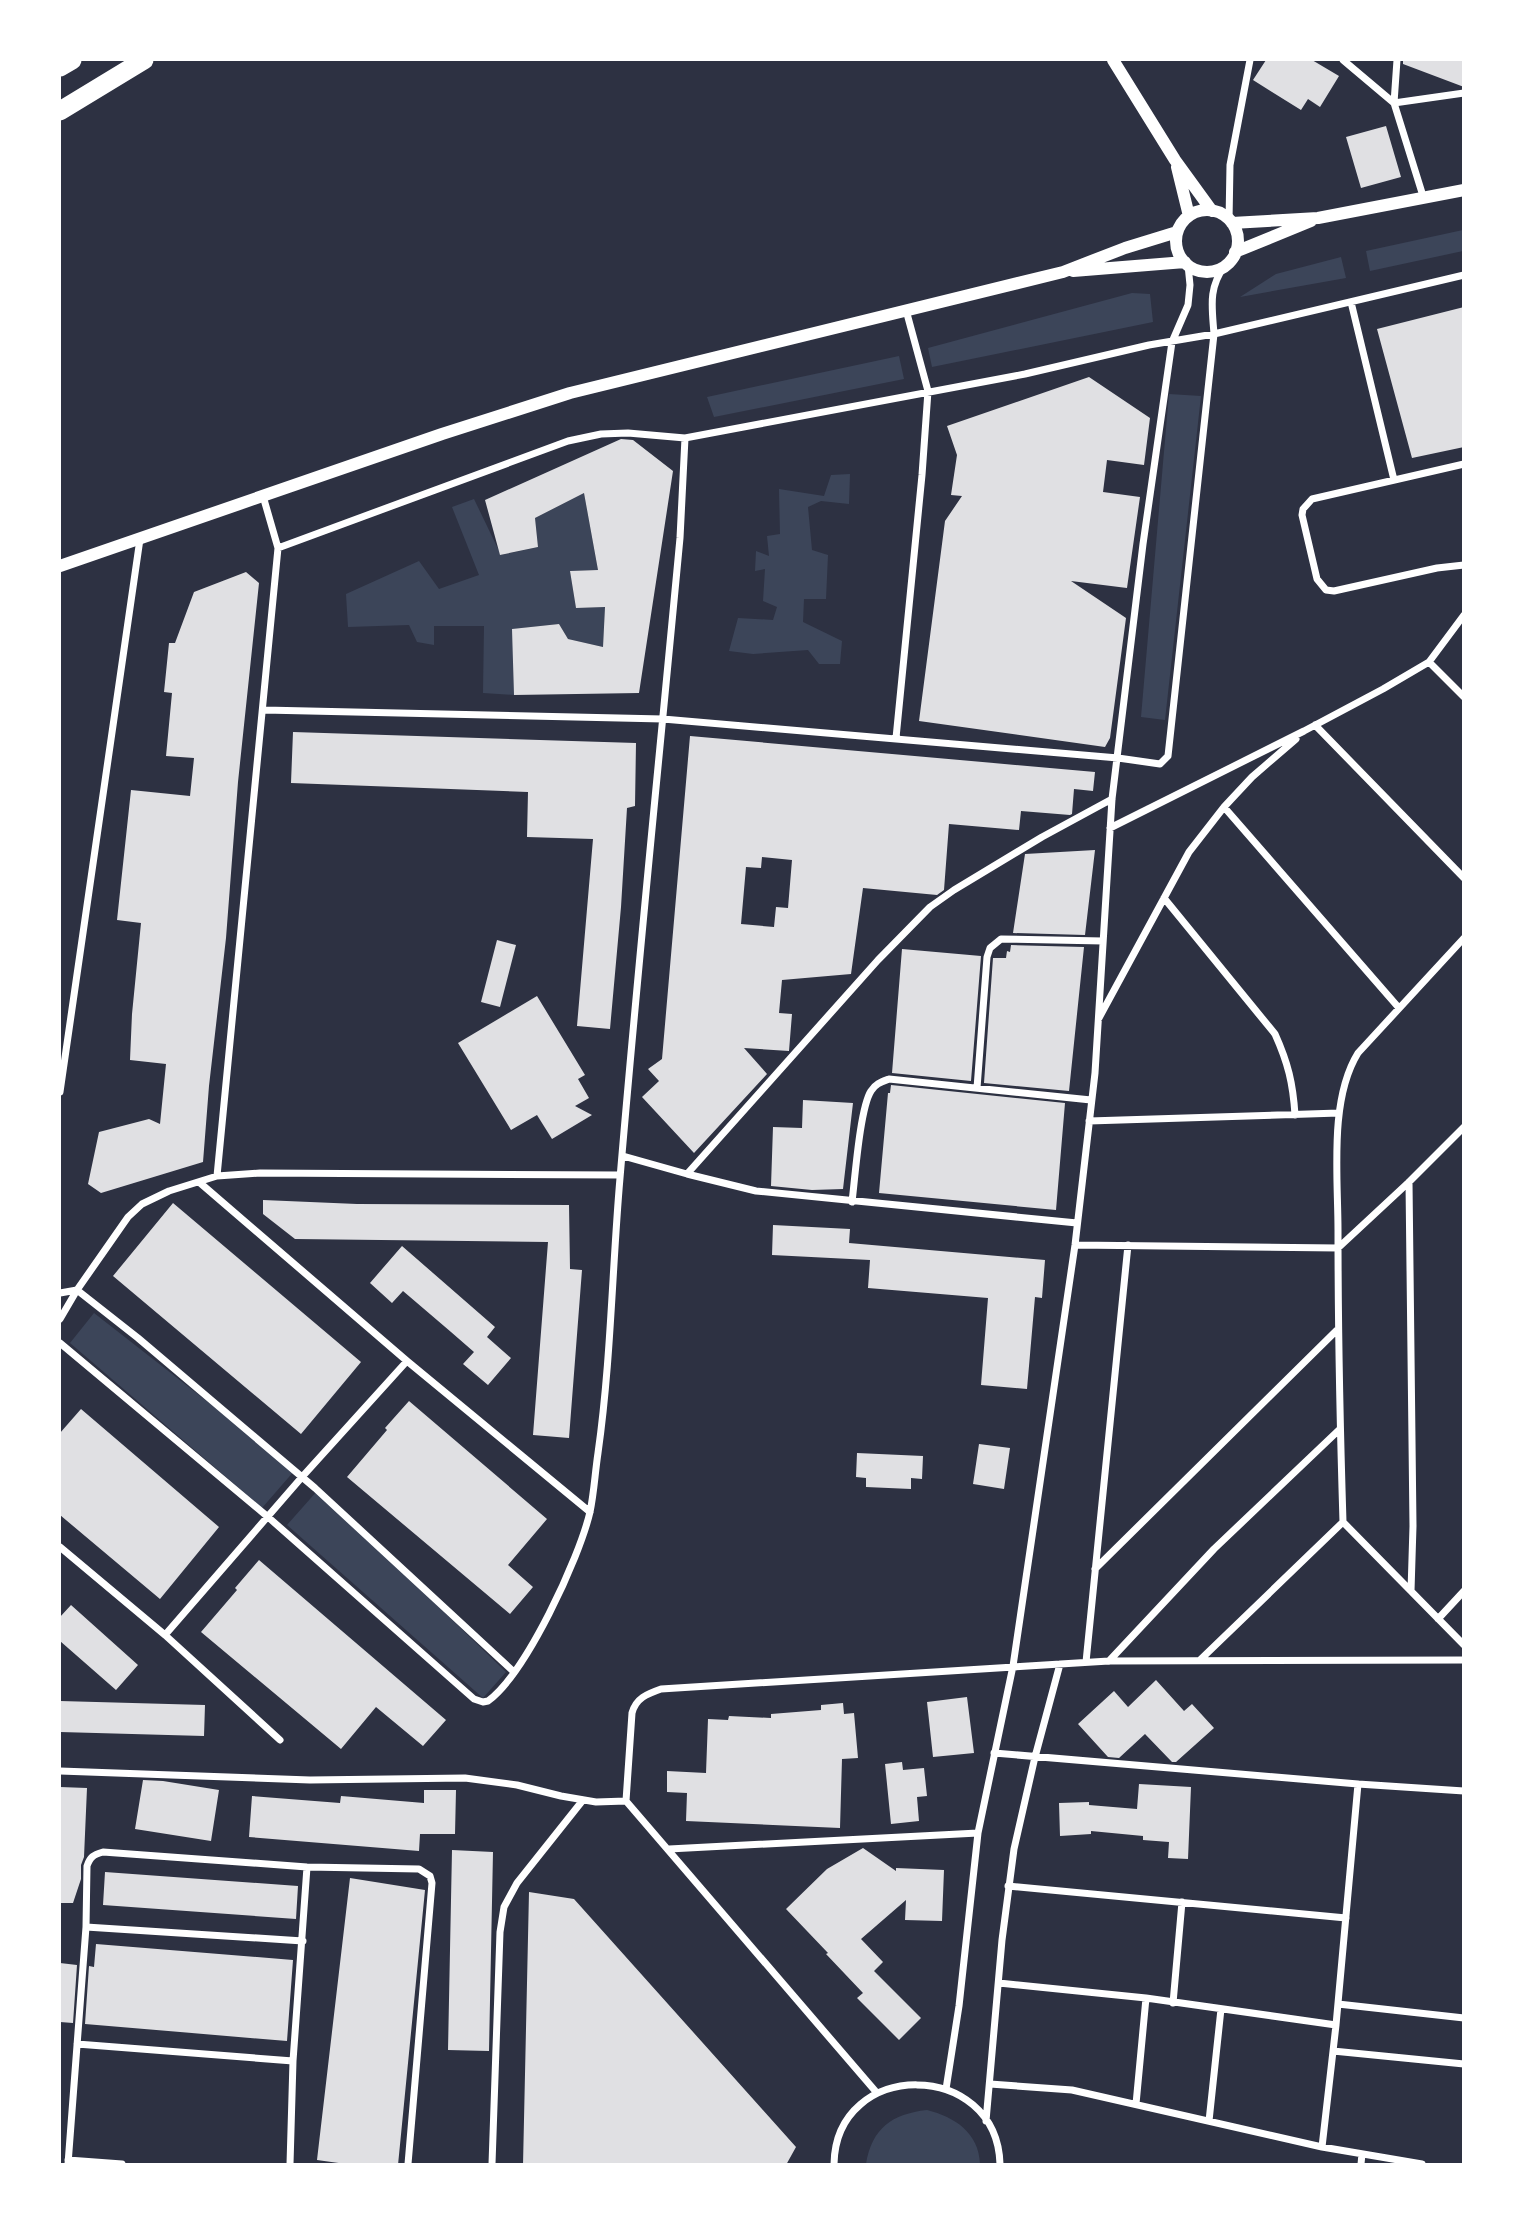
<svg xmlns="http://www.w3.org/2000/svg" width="1523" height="2224" font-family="Quicksand,sans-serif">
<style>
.green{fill:#3c4559}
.building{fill:#e0e0e3;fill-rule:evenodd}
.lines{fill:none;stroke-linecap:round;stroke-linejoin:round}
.minor{stroke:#fff;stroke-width:7}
.tertiary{stroke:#fff;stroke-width:12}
.trunk{stroke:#fff;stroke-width:19}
</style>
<rect width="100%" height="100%" fill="#2d3142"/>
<!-- green -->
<path class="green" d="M1463 230V251L1370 271 1366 251Z
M1341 257 1346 278 1240 297 1276 274Z
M1132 293 1150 294 1153 322 932 367 928 348Z
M899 356 904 379 714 417 707 397Z
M1169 394 1201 396 1165 720 1141 717Z
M850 474 849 504 821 501 808 507 812 550 828 555 826 599H804L803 622 842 641 840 664H819L808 650 753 654 729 651 738 618 773 620 777 607 763 601 765 569 755 571 756 551 769 556 767 536 780 534 779 489 824 496 831 475Z
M584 493 598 570 570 571 576 608 605 607 603 647 568 639 559 624 513 629 514 695 483 693 484 626H434V645L417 642 409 625 348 627 346 594 419 561 439 589 479 575 452 507 474 499 501 555 538 547 535 518Z
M94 1313 295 1470 262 1508 70 1343Z
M318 1490 506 1672 483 1698 287 1525Z
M927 2110C955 2117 979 2133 980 2164H866C872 2128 892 2114 927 2110Z"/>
<!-- building -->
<path class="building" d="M1266 60H1312L1339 76 1320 107 1308 99 1301 110 1253 80Z
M1403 60H1464V87L1403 64Z
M1386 126 1401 177 1361 188 1346 137Z
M1464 307V447L1412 458 1377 329Z
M1089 377 1150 418 1144 465 1107 460 1103 492 1140 497 1127 588 1071 581 1126 618 1110 738 1105 747 919 721 945 521 962 496 951 495 957 455 947 426Z
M621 439 633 440 673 471 639 693 514 695 512 629 559 624 568 639 603 647 605 607 576 608 570 571 598 570 584 493 535 518 538 547 500 555 485 500Z
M246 572 259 583 238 782 226 938 209 1086 203 1162 101 1193 88 1184 99 1132 149 1119 160 1124 166 1064 130 1060 132 1014 141 923 117 920 131 790 190 796 194 758 166 756 172 693 164 692 169 643H175L194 592Z
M293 732 636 743 635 806 627 808 621 907 610 1029 577 1026 593 839 527 837 528 792 291 783Z
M690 736 1095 772 1093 791 1074 789 1072 814 1070 815 1021 811 1019 830 949 824 944 890 937 895 863 888 851 974 782 980 779 1013 792 1014 789 1051 744 1048 767 1074 694 1153 642 1097 659 1081 648 1069 662 1059ZM762 857 792 860 788 908 776 907 774 927 741 924 746 867 761 868Z
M1095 850 1085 935 1013 933 1025 854Z
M497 940 516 945 500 1007 481 1002Z
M1011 945 1084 947 1069 1091 984 1083 993 958H1006L1007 951 1010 952Z
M902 949 981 956 971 1081 892 1073Z
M537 996 585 1075 578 1079 589 1098 575 1106 592 1115 552 1139 537 1115 511 1130 458 1043Z
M891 1085 1065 1103 1056 1210 879 1193 888 1093H890Z
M803 1100 853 1103 843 1189 812 1190 771 1186 773 1127 802 1128Z
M263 1200 357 1204 569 1205 570 1269 582 1270 569 1438 533 1435 548 1242 295 1239 263 1214Z
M173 1203 361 1362 301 1434 113 1276Z
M773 1225 850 1229 849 1243 1045 1260 1042 1298 1035 1297 1027 1389 981 1385 988 1298 868 1288 870 1260 772 1255Z
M402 1246 495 1327 487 1337 511 1358 488 1385 463 1364 474 1352 451 1332 403 1291 392 1303 370 1283Z
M409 1401 547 1519 508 1565 533 1587 510 1614 347 1477 387 1430 385 1428Z
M81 1409 219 1527 160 1599 60 1515V1433Z
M979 1444 1010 1448 1004 1489 973 1484Z
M857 1453 923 1456 922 1479 911 1478V1489L866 1487V1478L856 1477Z
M259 1560 446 1720 423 1746 376 1707 341 1749 201 1632 237 1590 235 1588Z
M71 1605 138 1665 116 1690 60 1641V1617Z
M1156 1680 1184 1711 1192 1704 1214 1728 1176 1762H1172L1145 1734 1119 1758 1108 1757 1078 1724 1114 1691 1128 1707Z
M967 1697 974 1753 933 1757 927 1702Z
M60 1701 205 1705 204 1736 60 1732Z
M843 1703 844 1714 854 1713 858 1758 842 1759 840 1828 686 1821 687 1793 667 1792V1771L706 1773 708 1719 728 1720 729 1716 771 1718V1714L821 1710V1705Z
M902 1762 903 1770 924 1768 927 1796 917 1797 919 1821 891 1824 885 1764Z
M143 1780 163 1781 219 1790 211 1841 135 1829Z
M1139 1784 1191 1787 1188 1859 1168 1858 1169 1842 1143 1840V1836L1091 1831V1834L1060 1836 1059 1803 1089 1802V1805L1137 1809Z
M60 1787 87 1788 84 1857 81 1865V1879L73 1903H60Z
M424 1790H456L455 1834H420L419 1851 249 1837 252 1796 340 1803 341 1796 424 1803Z
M863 1848 896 1871V1868L944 1870 942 1921 905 1920 906 1900 861 1939 883 1962 874 1971 921 2018 899 2040 857 1998 863 1993 826 1954 828 1953 786 1909 827 1869Z
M452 1850 493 1852 489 2051 448 2050Z
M105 1872 298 1886 296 1919 103 1905Z
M350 1878 425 1890 398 2165H353L317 2160Z
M529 1892 574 1899 796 2147 786 2165H523Z
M96 1944 293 1960 287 2041 85 2024 89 1966 94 1967Z
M60 1963 77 1965 73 2023 60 2022Z"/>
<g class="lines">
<!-- minor -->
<path class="minor" d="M1343 60 1394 103 1464 93
M1397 60 1394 103 1423 196
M1229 221 1230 165 1250 60
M1351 302 1394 480
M1464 464 1312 499 1303 509 1302 515 1317 579 1326 590 1334 591 1437 568 1464 565
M278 548 568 441 601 434 628 433 685 438 1025 374 1149 345 1214 334 1464 275
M1429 662 1464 697
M264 710 663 719 1118 758 1160 764 1168 756 1214 334C1212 306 1208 289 1225 265
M1315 725 1464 878
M896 738 922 475 928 391 906 310
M1224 807 1399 1008
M1110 828 1304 731 1383 689 1429 662 1464 615
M1164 898 1275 1034C1288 1063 1293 1083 1295 1115
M1464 938 1358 1053C1329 1100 1338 1176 1338 1230 1338 1328 1340 1425 1343 1522L1464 1645
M1099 1018 1189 852 1224 807 1252 777 1296 739
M977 1088 987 957 990 948 1001 939 1103 941
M60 1092 140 539
M1089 1121 1339 1113
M623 1156 687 1174 756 1191 1077 1223
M687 1174 878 960 930 907 954 890 1042 837 1112 799
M217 1176 278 548 263 496
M199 1182 407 1361 590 1512
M1409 1182 1413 1526 1411 1591
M852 1202C855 1178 860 1108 871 1091 875 1084 881 1082 889 1079L1091 1100
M1075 1245 1338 1248 1409 1182 1464 1127
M60 1293 77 1290 138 1338 315 1488 514 1672
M60 1319 77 1290 128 1217 142 1204 169 1191 217 1176 260 1173 620 1175
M60 1343 268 1517 474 1699 483 1702 488 1701C526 1673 579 1559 590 1512 594 1493 595 1473 598 1453 611 1361 612 1270 620 1178 638 964 660 751 680 538L685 438
M60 1547 165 1635 280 1740
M1095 1569 1337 1330
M1438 1619 1464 1591
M165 1635 302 1477 407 1361
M1200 1660 1343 1522
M1109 1661 1214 1549 1340 1429
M1086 1662 1128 1245
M994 1753 1358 1784 1464 1791
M60 1771 310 1780 465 1778 517 1785 561 1796 596 1802 626 1801
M669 1849 978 1833
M1008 1886 1346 1918
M86 1927 303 1941
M999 1983 1146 1998 1336 2025
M1173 2003 1182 1902
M1338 2004 1464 2018
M77 2044 293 2061
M1333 2051 1464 2064
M990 2084 1072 2090 1322 2147 1422 2164
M946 2089 959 2006 978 1833 1013 1666 1075 1245 1095 1073 1112 799 1143 544 1172 342 1188 305 1190 285 1188 265
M877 2093 626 1801 632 1713C636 1698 647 1694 661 1689L1109 1661 1464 1660
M1136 2104 1146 1998
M986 2121 1002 1940 1014 1849 1035 1757 1060 1664
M1209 2121 1221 2009
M1322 2147 1336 2025 1358 1784
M68 2160 122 2164
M68 2164 86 1927 87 1866C90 1857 93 1855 103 1852L307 1867 419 1869 430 1876 432 1883 408 2164
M290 2164 293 2061 307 1867
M492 2164 500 1932 504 1907 517 1883 583 1800
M834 2164C836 2058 997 2059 1000 2164
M1361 2164 1362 2154"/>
<!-- tertiary -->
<path class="tertiary" d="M1113 60 1175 160 1212 211
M1177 167 1189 216
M1176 241a31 31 0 1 1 62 0a31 31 0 1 1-62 0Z
M1232 223 1318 218 1464 190
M1235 252 1311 221
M1073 271 1185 262
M60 566 442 434 570 393 1063 272 1125 248 1177 232"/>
<!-- trunk -->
<path class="trunk" d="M60 67 72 60
M60 111 144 60"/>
</g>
<!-- border -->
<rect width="1523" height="2224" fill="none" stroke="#ffffff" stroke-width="122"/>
</svg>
